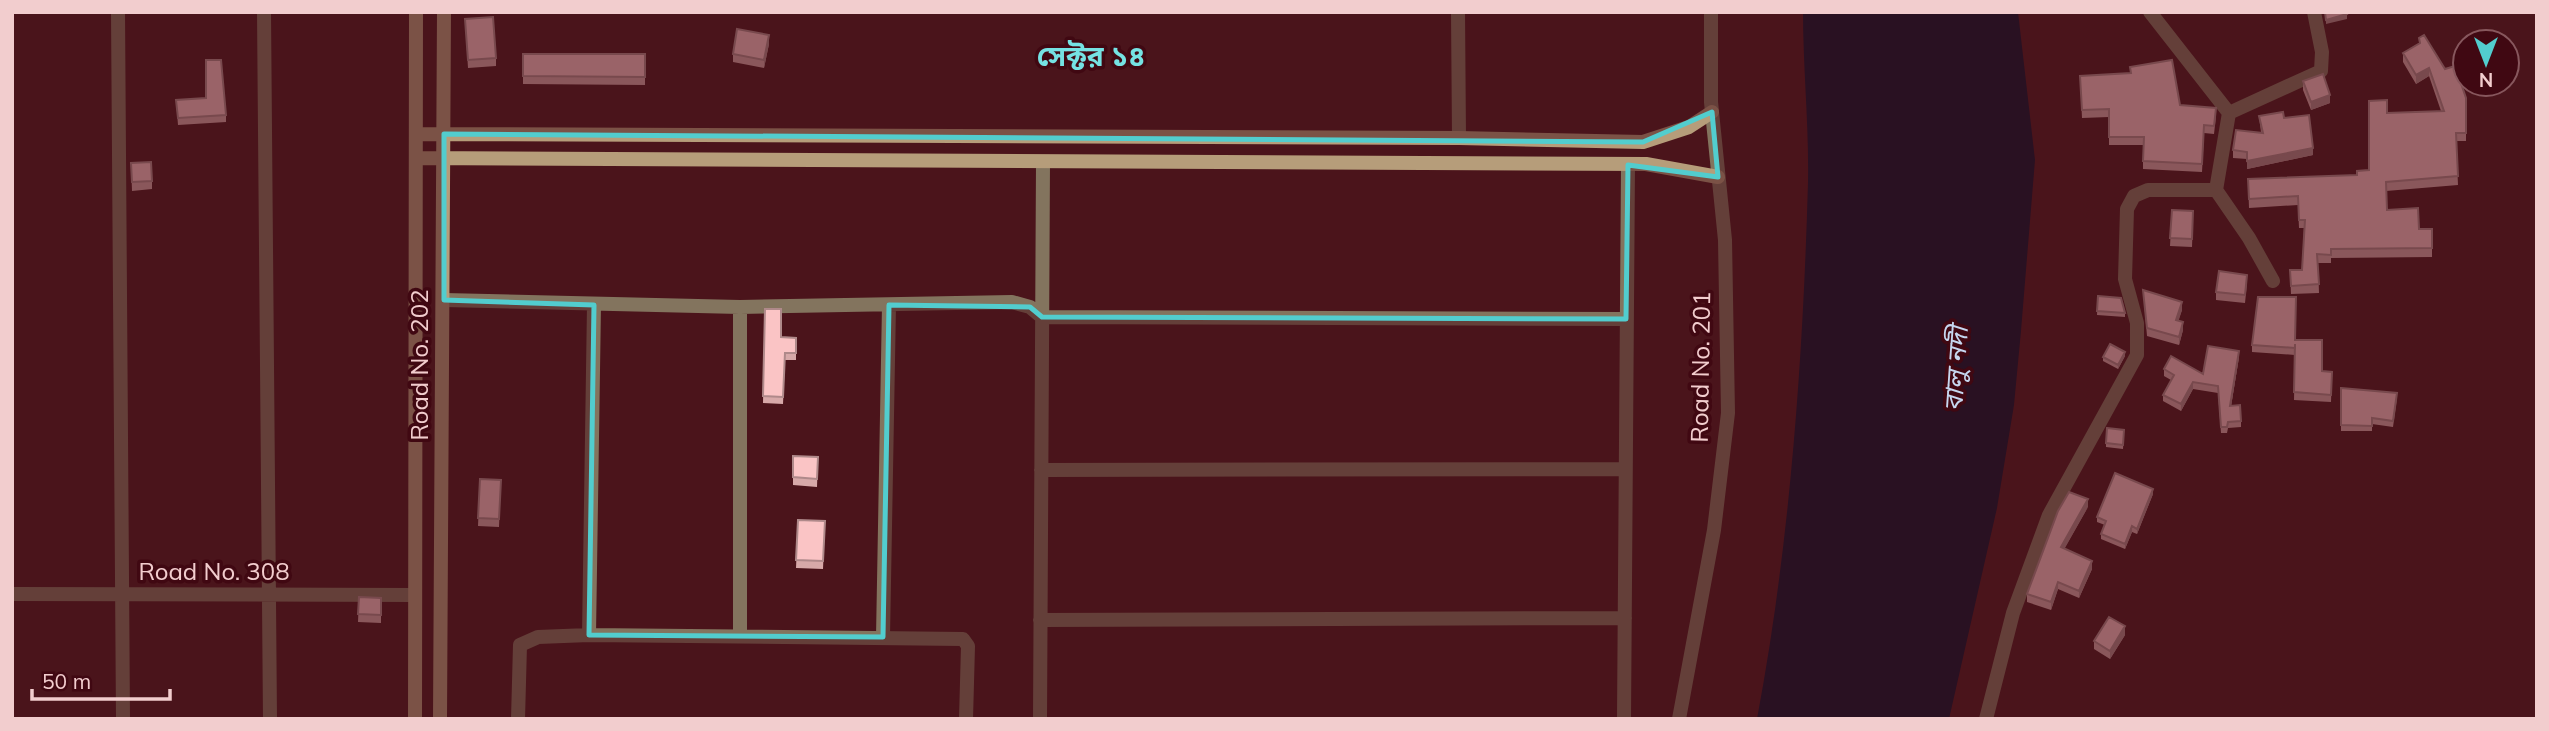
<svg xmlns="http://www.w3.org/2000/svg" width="2549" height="731" font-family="Mulish,'Noto Sans Bengali',sans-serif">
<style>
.water{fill:#000f2b}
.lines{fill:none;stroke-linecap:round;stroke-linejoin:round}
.street{stroke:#83745e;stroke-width:14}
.secondary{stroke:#b69d7a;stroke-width:14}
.wall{fill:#d7a9a9}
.shaded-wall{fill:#af898a}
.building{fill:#fac4c5;stroke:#af898a;stroke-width:2}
.marked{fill:none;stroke:#52cdce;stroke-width:5;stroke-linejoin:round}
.labels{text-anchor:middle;stroke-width:7;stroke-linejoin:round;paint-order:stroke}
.street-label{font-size:24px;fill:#f2cdce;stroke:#400812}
.water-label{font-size:26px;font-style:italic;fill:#c6d7ef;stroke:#400812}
.quarter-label{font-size:28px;font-weight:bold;fill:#75e2e3;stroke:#400812}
</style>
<rect width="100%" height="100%" fill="#4b141b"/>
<!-- water -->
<path class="water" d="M1803 12H2018L2035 160 2021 331 2014 405 1997 508 1949 719H1757C1790 543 1803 361 1808 182 1809 125 1803 69 1803 12Z"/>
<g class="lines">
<!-- street -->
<path class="street" d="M118 12 123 719
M264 12 270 719
M1458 12 1459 138
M2229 113 2321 71 2322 52 2314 12
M2216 190 2249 238 2273 281
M444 300 740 307 1012 302 1030 307 1042 317 1626 319
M740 307V635
M1041 470 1623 469
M12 594 415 595
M1040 620 1625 618
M589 635 594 305
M883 637 889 305
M518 719 520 645 538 637 589 635 963 639 968 646 966 719
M1040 719 1043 163
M1624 719 1628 165
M1679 719 1714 530 1728 413 1725 240 1711 102V12
M1986 719 2013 613 2049 515 2137 355V323L2125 279 2127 209 2134 196 2148 190H2216L2229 113 2150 12"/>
<!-- secondary -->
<path class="secondary" d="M416 134 1459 138 1643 142 1689 127 1712 112
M416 158 1646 164 1718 177
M415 719 416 12
M440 719 444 12"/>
</g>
<!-- wall -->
<path class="wall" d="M465 19 496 58V66L468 68Z
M2419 38 2445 69 2466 98V141H2456L2458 185 2386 191 2387 210 2419 229H2432V257L2331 258V263H2318L2319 293 2291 294 2290 270H2302L2304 228H2299L2298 205 2249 208 2248 179 2357 175 2369 170 2387 113 2441 111 2429 76 2416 84 2403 62V53L2419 44Z
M769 44 764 68 733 62V54Z
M523 54H645V85L523 84Z
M2130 67 2180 105 2216 116 2214 134 2204 133 2202 172 2143 169V145H2109V117L2082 118 2080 76 2130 73Z
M2303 81 2330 103 2311 110 2303 90Z
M176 100 226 115V122L178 125Z
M2259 116 2284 118 2313 155 2247 169V159L2233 158V150L2261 132Z
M131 163 152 181V189L132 191Z
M2172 210 2193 219 2192 247 2170 246Z
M2247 283 2245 303 2216 300V292Z
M2143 290 2182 310 2178 321 2183 330 2179 345 2147 336Z
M2098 296 2125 313V317L2097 315Z
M765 309 781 337 796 338V360H785L783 404 763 403Z
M2296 340 2322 371 2332 372 2331 402 2294 400 2295 353V355L2252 352V345Z
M2125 356 2118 369 2103 361V357Z
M2239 357 2231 406 2241 421V427L2228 428 2227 433H2221L2218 393 2193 389 2181 411 2163 401V395L2171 380 2164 376V369L2203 374Z
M2341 388 2397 398 2393 427 2372 424V431H2341Z
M2124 430 2123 449 2106 447V443Z
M818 457 817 487 793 485V477Z
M480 479 501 480 499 527 478 526Z
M2153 494 2137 534 2132 532 2125 549 2101 539V534L2105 525 2097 522V517Z
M2088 507 2064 549 2092 569 2079 598 2058 589 2051 610 2027 602V594Z
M798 520 825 521 823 569 796 568Z
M359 597 381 598V623L358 622Z
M2125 635 2110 659 2094 649V641Z"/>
<!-- shaded-wall -->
<path class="shaded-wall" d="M2347 14V19L2326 24V20Z
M769 35V44L764 68V60Z
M2429 68V76L2416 84V75Z
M2330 95V103L2311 110V102Z
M2313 148V155L2247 169V161Z
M2182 302V310L2176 329V320Z
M2183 322V330L2179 345V337Z
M2239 351V357L2230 413V406Z
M2125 352V356L2118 369V365Z
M2193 382V389L2181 411V404Z
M2153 489V494L2137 534V529Z
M2088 499V507L2061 555V547Z
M2132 526V532L2125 549V544Z
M2092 561V569L2079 598V591Z
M2058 582V589L2051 610V602Z
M2125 626V635L2110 659V651Z"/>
<!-- building -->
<path class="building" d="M2325 12H2346L2347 14 2326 20Z
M493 17 496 58 468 60 465 19Z
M737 29 769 35 764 60 733 54Z
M2424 35 2445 69 2455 66 2466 98V133H2456L2458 176 2386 182 2387 210 2418 208 2419 229H2432V248L2331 249V255L2317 254 2319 284 2291 286 2290 270H2302L2305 220H2299L2298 196 2249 199 2248 179 2357 175V171L2369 170V101L2387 100V113L2444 111 2429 68 2416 75 2403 53 2420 43 2419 38Z
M523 54H645V77L523 76Z
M206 60H221L226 115 178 118 176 100 206 98Z
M2172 60 2180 105 2216 108 2214 126 2204 125 2202 164 2143 161 2144 137H2109V109L2082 110 2080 76 2131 73 2130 67Z
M2323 74 2330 95 2311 102 2303 81Z
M2283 112 2284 118 2309 115 2313 148 2247 161V152L2233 150 2236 130 2263 133 2259 116Z
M151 162 152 181 132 182 131 163Z
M2172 210 2193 211 2192 239 2170 238Z
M2219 271 2247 275 2245 295 2216 292Z
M2143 290 2182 302 2176 320 2183 322 2179 337 2147 328Z
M2098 296 2121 298 2125 313 2097 311Z
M2258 297H2296L2295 340H2322V371L2332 372 2331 395 2294 392 2295 344V348L2252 345Z
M765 309H781V337L796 338V353H785L783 397 763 396Z
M2110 344 2125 352 2118 365 2103 357Z
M2208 346 2239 351 2230 406 2240 405 2241 421 2228 422 2227 427H2221L2218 386 2193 382 2181 404 2163 395 2174 375 2164 369 2171 356 2203 374Z
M2341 388 2397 393 2393 421 2372 418V426L2341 425Z
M2107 428 2124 430 2123 445 2106 443Z
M793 456 818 457 817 479 793 477Z
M2115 473 2153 489 2137 529 2132 526 2125 544 2101 534 2106 521 2097 517Z
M480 479 501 480 499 519 478 518Z
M2069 492 2088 499 2061 547 2092 561 2079 591 2058 582 2051 602 2027 594 2058 511Z
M798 520 825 521 823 561 796 560Z
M359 597 381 598V615L358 614Z
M2109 617 2125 626 2110 651 2094 641Z"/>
<!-- marked area -->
<path d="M0 0H2549V731H0ZM1712 112 1718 177 1628 165 1626 319 1042 317 1030 307 889 305 883 637 589 635 594 305 444 300V134L1643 142Z" fill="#4b141b" fill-opacity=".55" fill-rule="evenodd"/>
<path class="marked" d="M1712 112 1718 177 1628 165 1626 319 1042 317 1030 307 889 305 883 637 589 635 594 305 444 300V134L1643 142Z"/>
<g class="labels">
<!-- street labels -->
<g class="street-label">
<text transform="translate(420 365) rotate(-90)" y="8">Road No. 202</text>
<text transform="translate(1701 367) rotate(-89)" y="8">Road No. 201</text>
<text x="214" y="580">Road No. 308</text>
</g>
<!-- water labels -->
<g class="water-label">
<text transform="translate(1956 369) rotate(-86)" y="9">বালু নদী</text>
</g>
<!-- quarter labels -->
<g class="quarter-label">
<text x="1091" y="66">সেক্টর ১৪</text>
</g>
</g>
<!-- border -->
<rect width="2549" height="731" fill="none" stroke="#f2cdce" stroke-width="28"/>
<!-- north arrow -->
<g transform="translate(2486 63) rotate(180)"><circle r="33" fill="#400812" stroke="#87575d" stroke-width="2"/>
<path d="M0-5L12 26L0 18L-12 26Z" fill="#52cdce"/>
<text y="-10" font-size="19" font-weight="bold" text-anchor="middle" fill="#f2cdce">N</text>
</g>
<!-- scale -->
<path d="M32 689v10h138v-10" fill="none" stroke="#f2cdce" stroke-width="3.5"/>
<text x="42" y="689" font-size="21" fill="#f2cdce" stroke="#400812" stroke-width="5" paint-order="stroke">50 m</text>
</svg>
